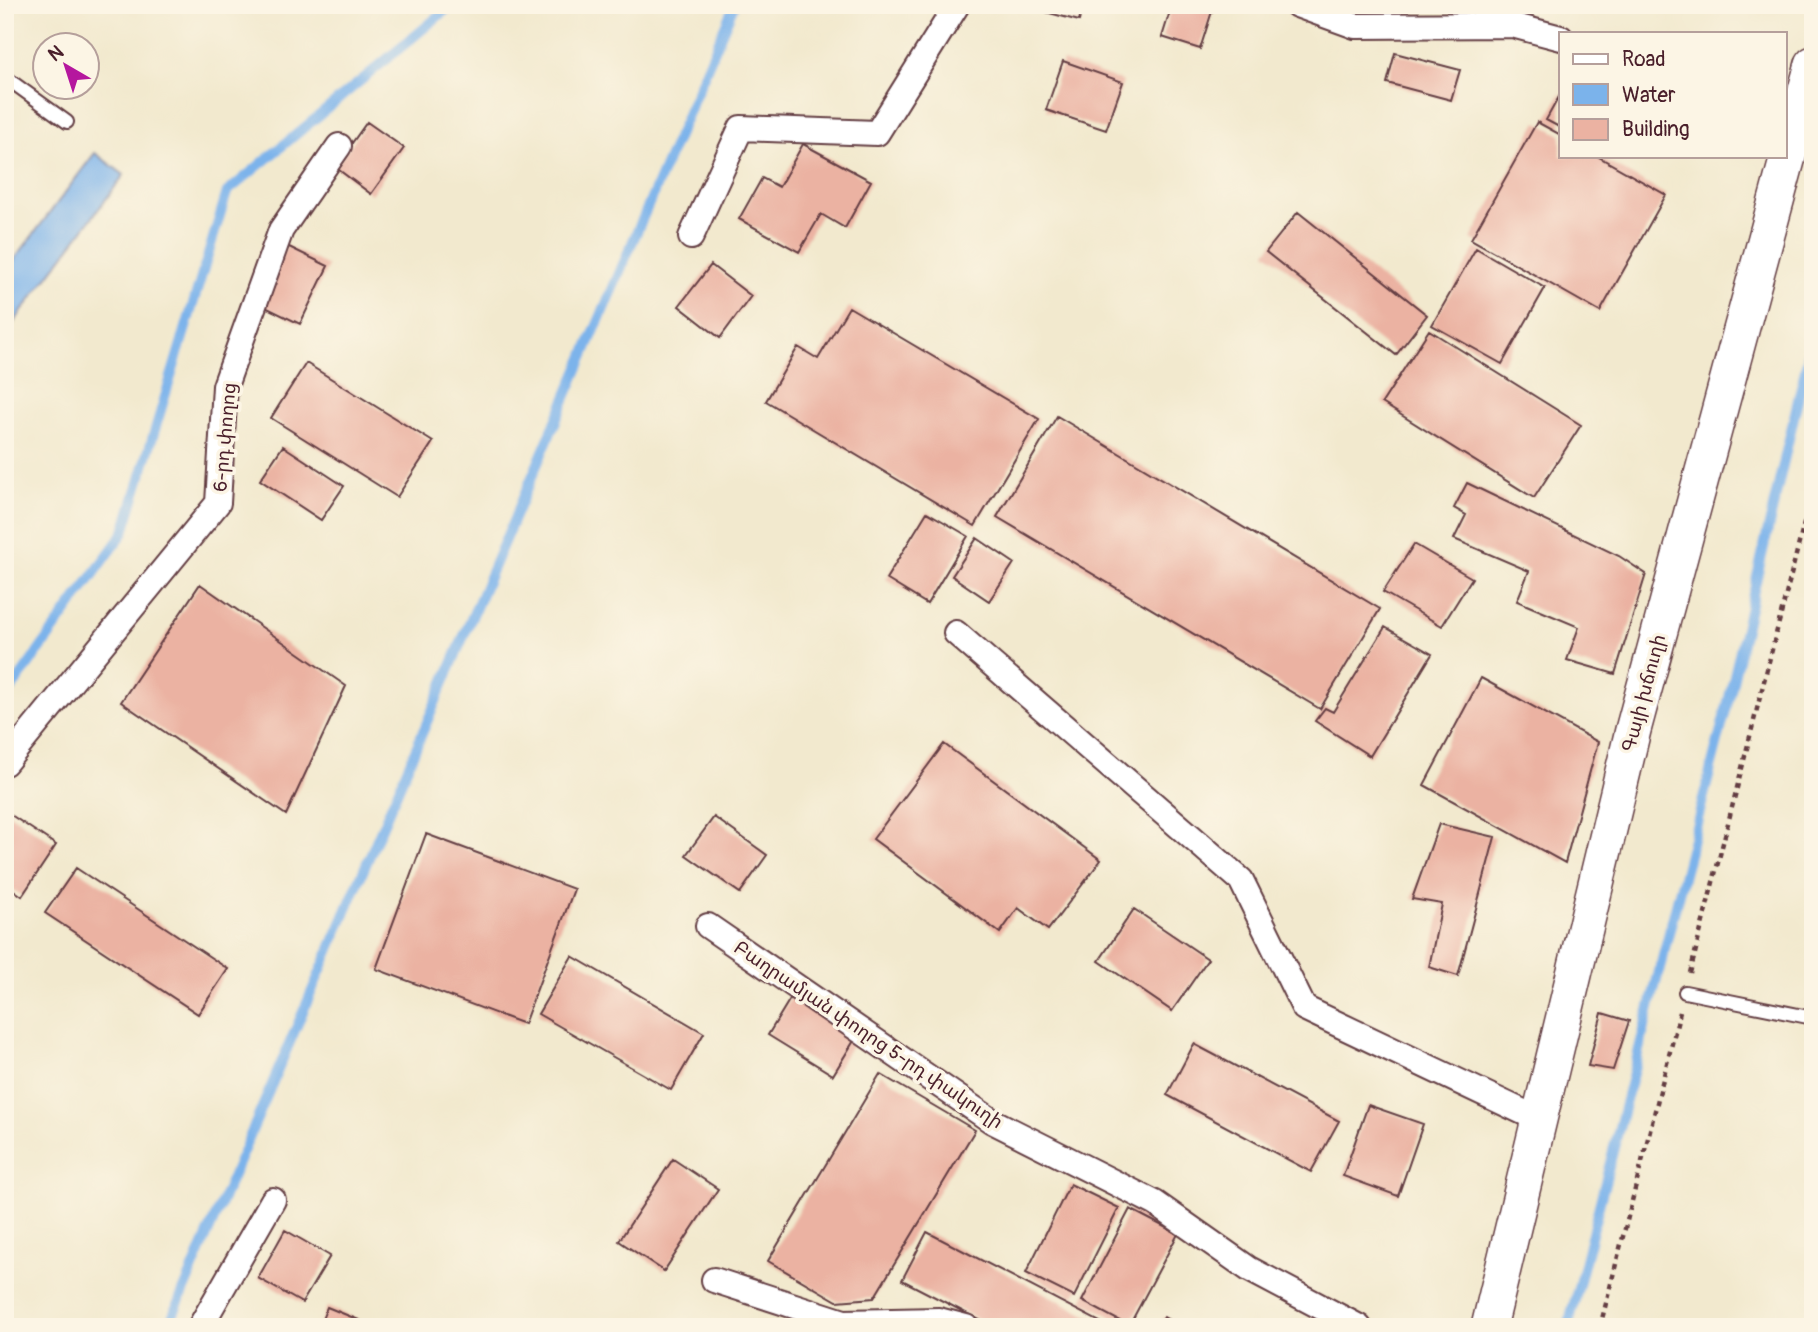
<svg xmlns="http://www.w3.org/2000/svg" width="1818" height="1332" font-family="Pangolin,'Noto Sans Armenian',sans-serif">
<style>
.water{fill:#7bb3eb;stroke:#62698b;stroke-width:2}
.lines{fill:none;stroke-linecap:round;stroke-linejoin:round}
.stream{stroke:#7bb3eb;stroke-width:10}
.building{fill:#ebb2a2}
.lane-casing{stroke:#633d43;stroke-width:16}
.street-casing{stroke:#633d43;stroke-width:28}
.secondary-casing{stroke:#633d43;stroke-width:38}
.path{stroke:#633d43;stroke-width:4.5;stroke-dasharray:5 5;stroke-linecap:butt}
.lane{stroke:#fff;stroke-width:12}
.street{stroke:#fff;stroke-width:24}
.secondary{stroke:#fff;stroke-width:35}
.labels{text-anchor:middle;stroke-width:7;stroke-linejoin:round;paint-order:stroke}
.street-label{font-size:19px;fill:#4a1f2b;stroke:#fcf5e5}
</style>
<rect width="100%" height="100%" fill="#fcf5e5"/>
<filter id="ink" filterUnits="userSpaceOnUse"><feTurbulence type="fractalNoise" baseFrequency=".0143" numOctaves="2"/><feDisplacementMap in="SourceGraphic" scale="14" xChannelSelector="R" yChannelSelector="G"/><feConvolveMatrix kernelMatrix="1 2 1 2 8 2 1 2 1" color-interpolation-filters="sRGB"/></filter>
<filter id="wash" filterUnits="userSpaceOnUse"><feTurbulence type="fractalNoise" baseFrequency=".00686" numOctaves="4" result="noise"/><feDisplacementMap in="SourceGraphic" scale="28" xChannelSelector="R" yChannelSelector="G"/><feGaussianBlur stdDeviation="1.57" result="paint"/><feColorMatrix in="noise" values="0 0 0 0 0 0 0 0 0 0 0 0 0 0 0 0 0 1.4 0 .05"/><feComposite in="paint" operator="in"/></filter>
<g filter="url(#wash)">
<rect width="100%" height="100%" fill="#f2e9ce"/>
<!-- water -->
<path class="water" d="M95 153 124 175 5 334V272Z"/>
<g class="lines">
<!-- stream -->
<path class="stream" d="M5 698 124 532 227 192 452 5
M168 1327 734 5
M1568 1327 1729 698 1813 335"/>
</g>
<g id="blocks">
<!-- building -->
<path class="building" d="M1020 5H1083L1079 21Z
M1172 5H1214L1200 49 1162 37Z
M1395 53 1460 70 1451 100 1387 83Z
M1063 61 1123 82 1106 130 1046 110Z
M1561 93V128L1546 120Z
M367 122 404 148 371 194 335 167Z
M1537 122 1561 135V156H1597L1666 195 1600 312 1471 239Z
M803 144 871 181 845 228 821 214 799 252 739 219 762 178 779 187Z
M1298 212 1427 315 1396 355 1266 252Z
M287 246 328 266 300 324 259 304Z
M1476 248 1545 288 1502 364 1432 325Z
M711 265 751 296 720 338 679 306Z
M849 307 1039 419 975 526 766 401 798 347 818 359Z
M1429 330 1581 425 1534 498 1382 403Z
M306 363 433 442 397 497 271 418Z
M1057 416 1380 609 1320 709 997 517Z
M283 446 344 486 321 520 260 480Z
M1467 483 1619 556 1646 574 1615 674 1567 660 1579 627 1517 601 1529 571 1454 539 1466 515 1454 508Z
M927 512 968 536 927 604 886 579Z
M977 538 1014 563 989 601 952 576Z
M1414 544 1472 578 1442 626 1383 592Z
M200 584 346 686 286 815 121 702Z
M1385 627 1432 654 1370 756 1315 721 1325 708 1333 712Z
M1481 678 1598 742 1565 863 1424 785Z
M944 744 1101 860 1048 930 1018 908 1000 933 873 839Z
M5 811 56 845 22 896 5 884Z
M714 817 767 855 740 893 686 855Z
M1439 824 1495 837 1458 976 1429 967 1442 904 1412 899Z
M426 834 574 889 524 1024 376 969Z
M76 868 228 969 198 1014 45 913Z
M1134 909 1208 959 1172 1011 1099 961Z
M572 956 704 1033 671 1090 538 1014Z
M793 994 858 1034 833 1075 768 1035Z
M1602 1013 1629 1021 1613 1070 1588 1066Z
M1194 1044 1339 1121 1311 1172 1167 1095Z
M880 1074 975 1130 874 1298 837 1301 768 1261Z
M1368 1105 1423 1124 1398 1196 1343 1176Z
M673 1159 718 1189 664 1271 619 1241Z
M1070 1184 1119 1208 1074 1297 1026 1273Z
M1130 1209 1178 1234 1129 1326 1082 1301Z
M285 1230 330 1256 302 1303 258 1278Z
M927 1232 1104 1324 1102 1327H993L902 1280Z
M327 1307 376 1327H319Z
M1164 1317 1181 1327H1158Z"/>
</g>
</g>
<g filter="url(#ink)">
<use href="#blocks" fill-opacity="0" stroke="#633d43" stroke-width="2"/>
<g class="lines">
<!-- lane casing -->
<g class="lane-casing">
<path id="lane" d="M5 77 67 122
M1685 992 1813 1018"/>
</g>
<!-- street casing -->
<g class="street-casing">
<path id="street" d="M1297 5 1355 26 1512 25 1561 38
M691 237 741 128 877 133 957 5
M956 633 1241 880 1304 1008 1540 1120
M5 763 218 503 225 386 281 230 339 146
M708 926 992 1121 1155 1203 1249 1269 1359 1327
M714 1280 844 1322 939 1320 966 1327
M200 1327 273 1200"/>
</g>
<!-- secondary casing -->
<g class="secondary-casing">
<path id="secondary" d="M1489 1327 1633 730 1813 64"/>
</g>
<!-- path -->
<path class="path" d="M1690 973 1813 488
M1600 1327 1680 1012"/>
<!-- lane -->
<use href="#lane" class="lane"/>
<!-- street -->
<use href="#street" class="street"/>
<!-- secondary -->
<use href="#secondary" class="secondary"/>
</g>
</g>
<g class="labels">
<!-- street labels -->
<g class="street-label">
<text transform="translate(224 437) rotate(-85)" y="7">6-րդ փողոց</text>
<text transform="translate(1643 693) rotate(-75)" y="7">Գայի խճուղի</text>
<text transform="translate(869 1034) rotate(34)" y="7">Բաղրամյան փողոց 5-րդ փակուղի</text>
</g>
</g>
<!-- margin -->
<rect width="1818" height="1332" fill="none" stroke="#fcf5e5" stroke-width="28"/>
<!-- legend -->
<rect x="1559" y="32" width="228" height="126" fill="#fcf5e5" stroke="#b59f9b" stroke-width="2"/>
<rect x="1573" y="54" width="35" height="10" fill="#ffffff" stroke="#b59f9b" stroke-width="2"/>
<text x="1622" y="66" font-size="21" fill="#4a1f2b">Road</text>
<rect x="1573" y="84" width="35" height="21" fill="#7bb3eb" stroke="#b59f9b" stroke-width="2"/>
<text x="1622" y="102" font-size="21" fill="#4a1f2b">Water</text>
<rect x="1573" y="119" width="35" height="21" fill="#ebb2a2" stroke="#b59f9b" stroke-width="2"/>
<text x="1622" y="136" font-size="21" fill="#4a1f2b">Building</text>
<!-- north arrow -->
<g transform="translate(66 66) rotate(321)"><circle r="33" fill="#fcf5e5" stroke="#b59f9b" stroke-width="2"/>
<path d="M0-5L12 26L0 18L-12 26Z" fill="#b5179e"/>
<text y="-10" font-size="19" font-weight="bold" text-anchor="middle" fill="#4a1f2b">N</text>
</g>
</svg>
